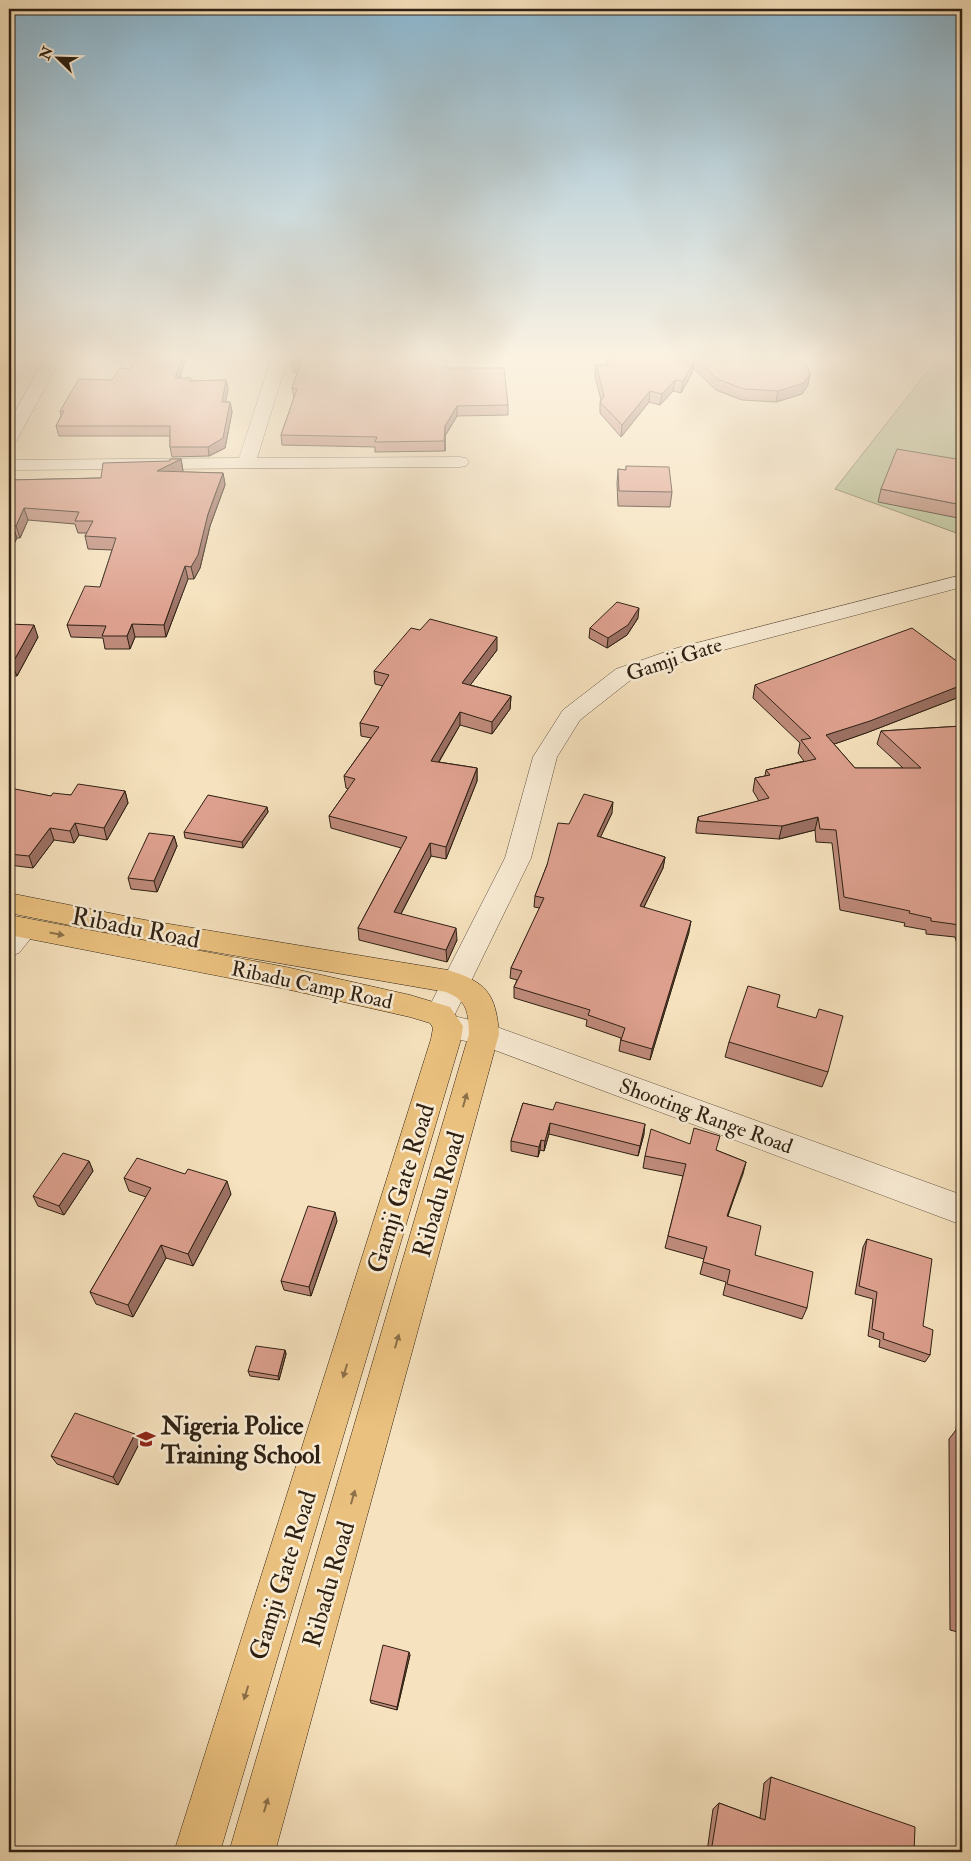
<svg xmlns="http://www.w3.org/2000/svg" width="971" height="1861" font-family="'IM FELL Double Pica',serif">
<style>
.green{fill:#b6c496;stroke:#727254}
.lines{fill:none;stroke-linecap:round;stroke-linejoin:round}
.minor-casing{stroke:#60503e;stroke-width:1}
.major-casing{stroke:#2e2013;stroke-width:1}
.minor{fill:#f9ecd5;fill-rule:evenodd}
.major{fill:#ebc17f;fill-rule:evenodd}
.wall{fill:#be8a7a;stroke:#2e2013}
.shaded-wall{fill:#9b7063;stroke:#2e2013}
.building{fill:#dda08e;stroke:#2e2013}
.oneway{fill:#8c7049}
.labels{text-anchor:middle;stroke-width:5;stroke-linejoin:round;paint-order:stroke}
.street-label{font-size:21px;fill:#2e2013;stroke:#f9ecd5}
.near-street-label{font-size:25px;fill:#2e2013;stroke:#f9ecd5}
.near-poi-label{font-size:25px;font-weight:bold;fill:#2e2013;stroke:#f9ecd5;text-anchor:start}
</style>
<rect width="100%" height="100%" fill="#f6e2be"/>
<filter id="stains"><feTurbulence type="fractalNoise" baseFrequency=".004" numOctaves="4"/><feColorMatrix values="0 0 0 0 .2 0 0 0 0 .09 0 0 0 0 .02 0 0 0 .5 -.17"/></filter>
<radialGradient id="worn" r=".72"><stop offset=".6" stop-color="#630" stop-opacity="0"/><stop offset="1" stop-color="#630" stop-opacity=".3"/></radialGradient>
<!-- green -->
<path class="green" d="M941 354H962V535L835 489Z"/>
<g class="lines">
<!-- minor casing -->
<g class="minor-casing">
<path id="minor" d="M47 354H63L18 438 15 442 9 443V423Z
M273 354H289L257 458 460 457 466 458 469 462 466 466 460 467 9 470V460L239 458Z
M962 575V587L693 658 632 679 580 720 557 757 531 858 454 1016 494 1026 962 1195V1225L481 1045 438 1034 434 1025 430 1023 425 1015 505 858 533 757 563 710 616 669 677 648Z
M25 918 35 921 39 928 19 953 9 956V928L15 921Z"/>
</g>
<!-- major casing -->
<g class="major-casing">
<path id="major" d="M9 893 145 920 448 970C486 982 496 993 499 1034L275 1852H229L469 1034C468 1012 468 1001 446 992L145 940 9 913Z
M9 915 286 967 410 995 450 1007 463 1026 461 1039 220 1852H174L431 1039 433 1028 430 1023 410 1017 286 989 9 935Z"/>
</g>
<!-- minor -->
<use href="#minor" class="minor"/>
<!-- major -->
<use href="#major" class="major"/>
</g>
<!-- wall -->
<path class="wall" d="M137 354H187L180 378 191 381 226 380 228 389 225 402H230L232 412 225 448 209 456 172 457 170 447V436H59L56 426 61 416 60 411 130 369Z
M294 354H442L439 360 447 368 508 405V415L457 416 445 436V451L375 452V447L282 445 281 435 294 398 292 388 298 372H293L292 363Z
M607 354H702L735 358 734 354H788L810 374 808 385 802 394 776 402 742 400 716 390 693 368 692 373 681 393 673 391 660 405 649 402 621 437 600 413V402L601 400 595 376 596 365H607Z
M181 459 183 471 181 472 223 473 225 485 210 526 200 568 194 579H188L166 637H135L130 649H105L103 638 71 637 67 625 100 587 112 550 88 549 85 536 87 533H78L75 524 28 520 20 538H17L9 553V480L101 478Z
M626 466 672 492 670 507 618 506 617 484 618 469 626 470Z
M881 489 962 505 958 518 878 502Z
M638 618 627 635 607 648 589 638 590 628Z
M9 624 38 637 17 676H9Z
M497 650 470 685 511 696 510 709 492 734 460 725 439 762 477 768V781L446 859 431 856 401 914 457 940 447 962 359 940 358 928 401 848 331 828 329 816 348 789 346 788 344 776 371 738 361 736 360 723 383 686 375 684 374 671Z
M962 665V696L866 733 834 744 855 768H903L877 744 881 731 962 726V961L955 937 926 934V930L904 926 905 923 840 910 832 843 816 842 815 830 779 839 696 833V829L698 817 759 801 753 791 755 778 765 776 766 770 804 761 798 753 800 743 753 698 755 685Z
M9 789 51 796 71 795 125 791 128 803 107 840 79 835 74 843 54 840 33 868 9 865Z
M267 807 268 812 243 848 185 838 184 832Z
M612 813 600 837 665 857 663 868 644 907 689 932 650 1060 619 1051 621 1038 586 1026 587 1020 514 998V987L517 980 510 978 511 968 540 908 534 907 535 896 547 865 569 824Z
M174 836 177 846 157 892 131 889 128 878Z
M777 1007 828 1072 822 1087 725 1057 729 1042Z
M523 1103 644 1134 638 1156 549 1134 544 1151 540 1150 538 1157 511 1151V1141Z
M690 1144 716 1150 746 1162 728 1216 755 1255 807 1308 802 1319 723 1295 726 1282 700 1274 704 1259 665 1248 683 1176 643 1168 645 1156Z
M89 1161 93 1171 64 1215 38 1206 33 1196Z
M124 1178 231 1194 193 1266 166 1258 133 1317 96 1304 90 1292 146 1197 129 1191Z
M337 1221 311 1296 284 1290 281 1281Z
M867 1239 923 1326 930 1355 925 1362 879 1347 880 1340 868 1336 873 1299 855 1294 863 1247Z
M285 1350 286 1354 279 1380 250 1376 248 1371Z
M962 1380V1633L950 1630 949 1439 956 1430Z
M140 1442 118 1485 57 1464 51 1456Z
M410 1655 397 1710 371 1703 370 1700Z
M771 1777 914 1852H707L713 1809 719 1803 760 1818 764 1783Z"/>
<!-- shaded-wall -->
<path class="shaded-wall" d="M183 354H187L177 387 175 378Z
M438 354H442L436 370 435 360Z
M694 362 692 373 681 393 683 381Z
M810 374 808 385 802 394 776 402 778 391Z
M226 380 228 389 224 412 222 402Z
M675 380 673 391 660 405 662 394Z
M650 391 649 402 621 437 622 425Z
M230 402 232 412 225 448 209 456 208 447Z
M457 406V416L445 436V451V426Z
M181 459 183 471 160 483 157 471Z
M223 473 225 485 210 526 200 568 194 579 191 567 208 514Z
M24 508 28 520 20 538 16 526Z
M13 526 17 538 9 553V533Z
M185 566 188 579 166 637 164 625Z
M639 608 638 618 627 635 607 648 608 638Z
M132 624 135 637 130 649 127 636Z
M34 625 38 637 17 676 12 664Z
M497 637V650L462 696V683Z
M962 685V696L866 733 823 748 826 735Z
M511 696 510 709 492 734V722Z
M460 712V725L432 773 431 761Z
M477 768V781L446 859V847Z
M125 791 128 803 107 840 104 828Z
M613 802 612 813 596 847 597 836Z
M267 807 268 812 243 848 242 842Z
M818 817 815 830 779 839 782 826Z
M75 823 79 835 74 843 70 831Z
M50 828 54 840 33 868 29 856Z
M174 836 177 846 157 892 154 881Z
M430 843 431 856 395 925 394 912Z
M665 857 663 868 639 917 640 906Z
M691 921 689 932 650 1060 652 1049Z
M456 928 457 940 447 962 446 950Z
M550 1123 549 1134 544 1151 545 1141Z
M645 1124 644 1134 638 1156 640 1146Z
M541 1140 540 1150 538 1157 539 1147Z
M89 1161 93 1171 64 1215 59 1206Z
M746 1162 743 1174 723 1228 727 1216Z
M227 1181 231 1194 193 1266 188 1254Z
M335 1212 337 1221 311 1296 309 1287Z
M161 1245 166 1258 133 1317 128 1305Z
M285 1350 286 1354 279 1380 278 1376Z
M135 1434 140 1442 118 1485 113 1477Z
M409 1652 410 1655 397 1710V1707Z"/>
<!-- building -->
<path class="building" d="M137 354H183L175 378H191L190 381 226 380 222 402H230L223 438 208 447H170V426H56L64 411H60L79 379 112 380 120 368 130 369Z
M294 354H438L435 360H447L446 368H504L508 405 457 406 445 426 444 441 375 442 377 437 281 435 297 389 292 388 301 362 292 363Z
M608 354H702L739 358 738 354H788L807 365 810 374 804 383 778 391 744 389 717 379 691 354 694 362 683 381 675 380 662 394 650 391 622 425 600 402 604 396 596 365H608Z
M897 449 962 460V505L881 489Z
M170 459H181L157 471 223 473 208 514 198 555 191 567 185 566 164 625 132 624 127 636H102L106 626 67 625 85 586 100 587 116 538 85 536 93 521H75L79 512 24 508 16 526H13L9 533V480L101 478 103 463 170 461Z
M626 466 669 467 672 492 619 491 618 469 626 470Z
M617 602 639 608 628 625 608 638 590 628Z
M430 619 497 637 462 683 511 696 492 722 460 712 431 761 477 768 446 847 430 843 394 912 456 928 446 950 358 928 407 837 329 816 355 779 344 776 379 727 360 723 389 675 374 671 411 628 420 630Z
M9 624 34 625 12 664 9 663Z
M912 628 962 665V685L870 721 826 735 855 768H921L881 731 962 726V931L960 925 931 921V918L909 913 910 911 844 897 836 830 820 829 818 817 782 826 699 821 698 817 769 798 755 778 770 775 766 770 816 759 801 740 811 738 755 685Z
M78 784 125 791 104 828 75 823 70 831 50 828 29 856 9 854V789L10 788 51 796 53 793 71 795Z
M584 794 613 802 597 836 665 857 640 906 691 921 652 1049 621 1040 625 1028 588 1015 590 1010 514 987 522 971 511 968 544 898 535 896 547 865 558 823 569 824Z
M208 795 267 807 242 842 184 832Z
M149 833 174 836 154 881 128 878Z
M748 986 780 995 777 1007 816 1018 819 1009 843 1016 828 1072 729 1042Z
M556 1102 645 1124 640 1146 550 1123 545 1141 541 1140 539 1147 511 1141 523 1103 553 1110Z
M694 1128 720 1136 716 1150 746 1162 727 1216 761 1226 755 1255 813 1272 807 1308 727 1284 730 1270 703 1262 707 1247 668 1236 686 1164 645 1156 651 1129 690 1144Z
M63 1153 89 1161 59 1206 33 1196Z
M137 1158 185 1174 188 1169 227 1181 188 1254 161 1245 128 1305 90 1292 151 1188 124 1178Z
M308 1206 335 1212 309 1287 281 1281Z
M867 1239 932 1259 923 1326 933 1330 930 1355 883 1339 884 1333 872 1329 877 1292 859 1286Z
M256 1346 285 1350 278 1376 248 1371Z
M75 1413 135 1434 113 1477 51 1456Z
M958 1427 962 1428V1621H960Z
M383 1645 409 1652 397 1707 370 1700Z
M771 1777 915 1827 914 1852H711L719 1803 765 1820Z"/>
<!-- one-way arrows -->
<defs><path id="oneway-solid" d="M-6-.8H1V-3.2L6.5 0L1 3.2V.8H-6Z" transform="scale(1.25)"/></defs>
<g class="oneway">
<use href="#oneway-solid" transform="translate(57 934) rotate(11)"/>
<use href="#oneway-solid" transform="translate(465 1100) rotate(-74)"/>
<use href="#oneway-solid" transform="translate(397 1341) rotate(-74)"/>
<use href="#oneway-solid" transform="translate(345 1371) rotate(107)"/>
<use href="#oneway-solid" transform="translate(353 1497) rotate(-74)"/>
<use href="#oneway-solid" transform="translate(246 1693) rotate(107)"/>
<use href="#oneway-solid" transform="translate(266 1805) rotate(-74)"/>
</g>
<!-- sky -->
<linearGradient id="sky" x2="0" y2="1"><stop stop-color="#8ab8d3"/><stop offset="0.58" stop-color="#fbf2e2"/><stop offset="1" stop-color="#fbf2e2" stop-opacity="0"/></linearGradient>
<rect width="971" height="614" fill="url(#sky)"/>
<!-- icons -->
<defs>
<g id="university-bare" transform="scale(1.5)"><path d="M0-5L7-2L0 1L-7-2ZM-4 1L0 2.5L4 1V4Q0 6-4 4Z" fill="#8f2418" stroke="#f9ecd5" stroke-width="2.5" paint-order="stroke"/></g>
</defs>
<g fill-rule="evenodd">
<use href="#university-bare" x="146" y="1439"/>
</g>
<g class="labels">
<!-- street labels -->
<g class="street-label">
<text transform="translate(674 659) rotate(-18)" y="7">Gamji Gate</text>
<text transform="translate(312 985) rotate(12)" y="7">Ribadu Camp Road</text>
<text transform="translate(706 1116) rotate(20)" y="7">Shooting Range Road</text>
</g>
<!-- near-street labels -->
<g class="near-street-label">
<text transform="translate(136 927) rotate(11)" y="9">Ribadu Road</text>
<text transform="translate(400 1188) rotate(-73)" y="9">Gamji Gate Road</text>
<text transform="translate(438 1194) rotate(-74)" y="9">Ribadu Road</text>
<text transform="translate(282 1575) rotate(-73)" y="9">Gamji Gate Road</text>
<text transform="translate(328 1584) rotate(-74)" y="9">Ribadu Road</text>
</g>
<!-- near-poi labels -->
<g class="near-poi-label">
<text x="161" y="1434">Nigeria Police<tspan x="161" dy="29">Training School</tspan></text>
</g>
</g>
<!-- margin -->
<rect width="971" height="1861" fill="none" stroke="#f6e2be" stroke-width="30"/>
<rect x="10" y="10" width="951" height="1841" fill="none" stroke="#2e2013" stroke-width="2.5"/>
<rect x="15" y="15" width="941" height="1831" fill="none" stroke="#2e2013"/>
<!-- north arrow -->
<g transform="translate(58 58) rotate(293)" stroke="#f9ecd5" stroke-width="4" paint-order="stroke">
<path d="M0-4L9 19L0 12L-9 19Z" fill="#2e2013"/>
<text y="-8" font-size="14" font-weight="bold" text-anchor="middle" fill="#2e2013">N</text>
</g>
<rect width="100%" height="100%" filter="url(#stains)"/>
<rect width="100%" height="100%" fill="url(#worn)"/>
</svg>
